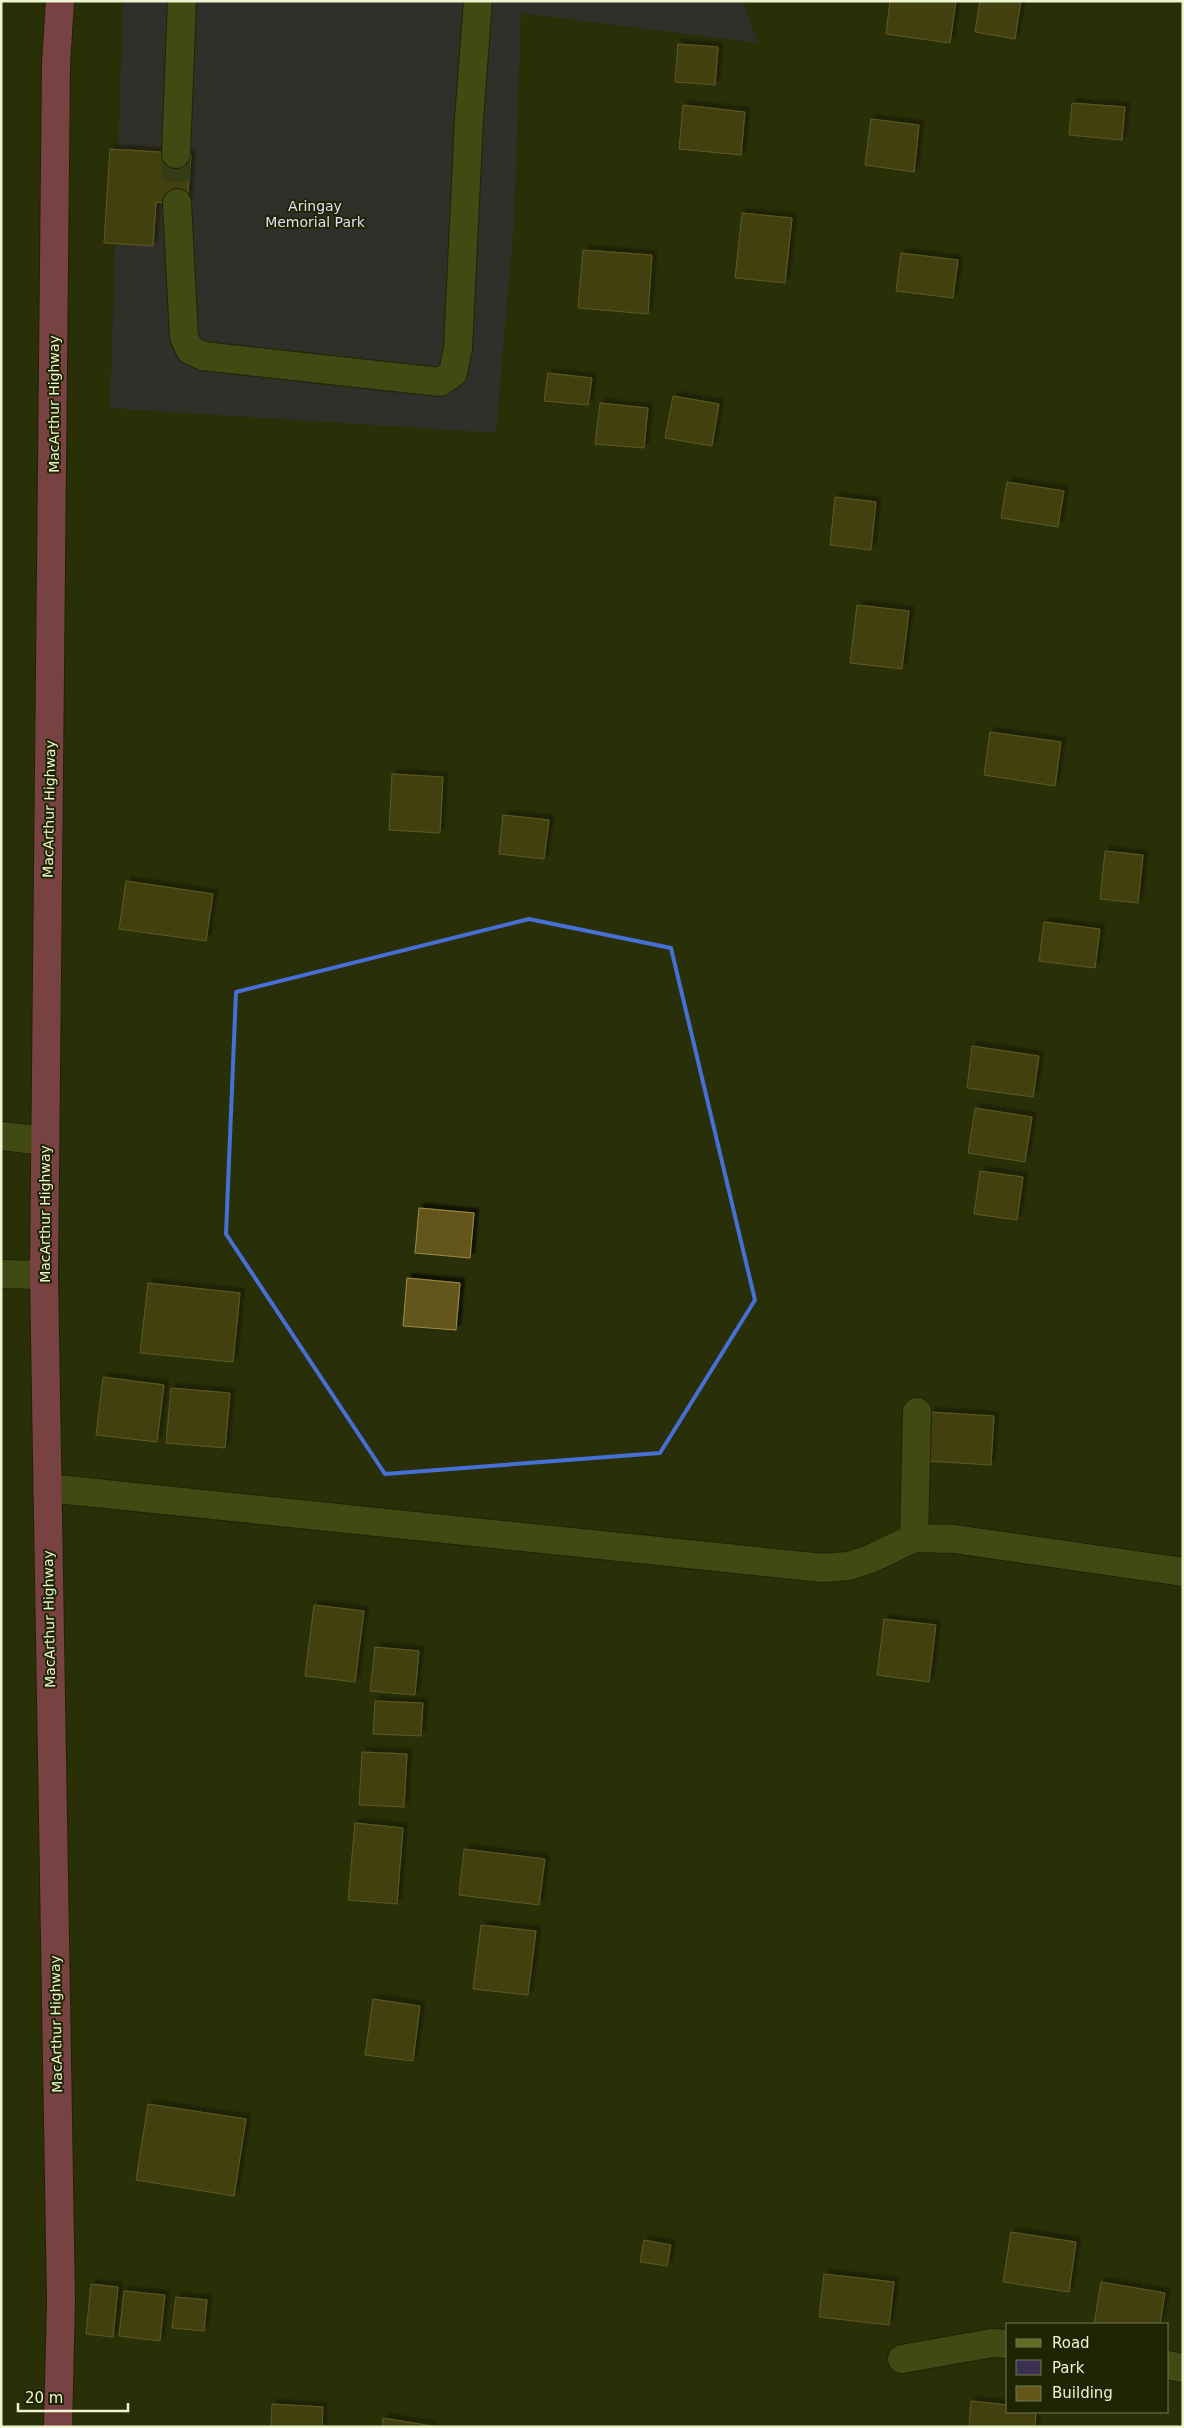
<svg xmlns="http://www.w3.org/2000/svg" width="1184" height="2428" font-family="'DejaVu Sans',sans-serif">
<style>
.green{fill:#3b2f52}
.building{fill:#63571a;stroke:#9c8d42;filter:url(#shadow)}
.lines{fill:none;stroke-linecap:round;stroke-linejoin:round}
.minor-tunnel{stroke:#464d26;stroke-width:28;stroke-dasharray:28 14;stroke-linecap:butt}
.minor-casing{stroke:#121602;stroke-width:30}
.highway-casing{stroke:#121602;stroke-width:30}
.minor{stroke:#5f6c23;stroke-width:28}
.highway{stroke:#d85a8b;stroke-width:28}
.marked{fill:none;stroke:#4770d7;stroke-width:4;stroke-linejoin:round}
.labels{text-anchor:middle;stroke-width:4;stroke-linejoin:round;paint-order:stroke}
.park-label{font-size:14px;fill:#e4dbfb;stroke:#1f2500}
.street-label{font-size:14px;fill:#edf6d1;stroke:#1f2500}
</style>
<defs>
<filter id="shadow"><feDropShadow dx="4.5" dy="-4.5" stdDeviation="1" flood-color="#0009"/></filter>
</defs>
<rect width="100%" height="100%" fill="#292f08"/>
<!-- green -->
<path class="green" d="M123 1H742L758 43 521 13 514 222 496 433 110 408Z"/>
<!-- building -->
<path class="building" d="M890 1H956L950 43 886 34Z
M980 1H1021L1015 39 975 32Z
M678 44 718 47 715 85 675 82Z
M1072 103 1125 107 1122 140 1069 135Z
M683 105 745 112 741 155 679 149Z
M871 119 919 125 914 172 865 165Z
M110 149 191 154 187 204 156 202 153 246 104 243Z
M742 213 792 218 785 283 735 278Z
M583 250 652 255 648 314 578 308Z
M901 253 958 260 953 298 896 291Z
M548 373 592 378 588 405 544 401Z
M673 396 719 404 712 446 665 438Z
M600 403 648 408 644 448 595 444Z
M1007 482 1064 491 1058 527 1001 518Z
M835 497 876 502 871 550 830 545Z
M857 605 909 611 902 669 850 663Z
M990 732 1061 742 1055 786 984 775Z
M392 774 443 777 440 833 389 830Z
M503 815 549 820 544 859 499 854Z
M1105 851 1143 855 1138 903 1100 899Z
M126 881 213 894 206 941 119 929Z
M1044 922 1100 929 1095 968 1039 961Z
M972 1046 1039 1056 1033 1097 967 1088Z
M975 1108 1032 1117 1025 1162 968 1153Z
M980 1171 1023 1177 1017 1220 974 1214Z
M419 1208 474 1213 470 1258 415 1253Z
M407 1278 460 1283 456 1330 403 1326Z
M148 1283 240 1293 233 1362 140 1353Z
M103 1377 164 1385 157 1442 96 1435Z
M171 1388 230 1393 225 1448 166 1443Z
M930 1412 994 1416 991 1465 927 1461Z
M314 1605 364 1611 355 1682 305 1676Z
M884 1619 936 1625 929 1682 877 1675Z
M375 1647 419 1651 415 1695 370 1691Z
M375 1701 423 1703 421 1736 373 1734Z
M362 1752 407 1754 404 1807 359 1805Z
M355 1823 403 1828 397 1904 348 1900Z
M464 1849 545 1859 539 1905 459 1895Z
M481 1925 536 1931 528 1995 473 1989Z
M373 1999 420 2006 413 2061 365 2055Z
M148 2104 246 2119 234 2196 136 2180Z
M1011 2232 1076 2242 1069 2292 1003 2282Z
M644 2240 671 2245 667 2266 640 2262Z
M824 2274 894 2282 889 2325 819 2317Z
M1101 2282 1165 2293 1160 2324H1094Z
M91 2284 118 2287 113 2337 86 2334Z
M124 2291 165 2295 160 2341 119 2336Z
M176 2297 207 2300 204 2331 172 2328Z
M971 2401 1008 2405V2412H1036L1035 2427H969Z
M272 2404 323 2407 322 2427H271Z
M383 2418 432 2426V2427H382Z"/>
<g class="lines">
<!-- minor-tunnel -->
<path class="minor-tunnel" d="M176 154 177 203"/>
<!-- minor casing -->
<g class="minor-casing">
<path id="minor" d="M176 154 182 1
M177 203 184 337 190 350 203 356 440 382 453 373 458 348 469 119 478 1
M1 1136 45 1141
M1 1274 44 1275
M47 1488 823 1568 849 1566 870 1559 914 1538 954 1539 1183 1572
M914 1538 917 1412
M902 2359 992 2343 1008 2344
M1168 2365 1183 2368"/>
</g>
<!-- highway casing -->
<g class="highway-casing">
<path id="highway" d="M58 2427 61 2301 44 1275 56 63 60 1"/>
</g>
<!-- minor -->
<use href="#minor" class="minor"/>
<!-- highway -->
<use href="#highway" class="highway"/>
</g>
<!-- marked area -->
<path d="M0 0H1184V2428H0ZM529 919 671 948 755 1300 660 1453 385 1474 226 1234 236 992Z" fill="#292f08" fill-opacity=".55" fill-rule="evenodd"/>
<path class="marked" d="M529 919 671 948 755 1300 660 1453 385 1474 226 1234 236 992Z"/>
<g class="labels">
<!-- park labels -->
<g class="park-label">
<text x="315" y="211">Aringay<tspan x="315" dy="16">Memorial Park</tspan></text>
</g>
<!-- street labels -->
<g class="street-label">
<text transform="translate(54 404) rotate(-90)" y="5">MacArthur Highway</text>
<text transform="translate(49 809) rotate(-89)" y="5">MacArthur Highway</text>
<text transform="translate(45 1214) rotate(-90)" y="5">MacArthur Highway</text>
<text transform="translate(49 1619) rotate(-91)" y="5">MacArthur Highway</text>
<text transform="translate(56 2024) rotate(-91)" y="5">MacArthur Highway</text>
</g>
</g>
<!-- border -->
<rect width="1184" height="2428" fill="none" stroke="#edf6d1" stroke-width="5"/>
<!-- legend -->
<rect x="1006" y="2323" width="162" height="90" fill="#1f2500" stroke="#717954"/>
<rect x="1016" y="2339" width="25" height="8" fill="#5f6c23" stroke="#717954"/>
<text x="1052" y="2348" font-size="15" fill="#edf6d1">Road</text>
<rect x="1016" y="2360" width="25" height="15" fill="#3b2f52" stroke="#717954"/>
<text x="1052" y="2373" font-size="15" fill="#edf6d1">Park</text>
<rect x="1016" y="2386" width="25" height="15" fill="#63571a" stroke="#717954"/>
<text x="1052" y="2398" font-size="15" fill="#edf6d1">Building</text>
<!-- scale -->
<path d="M18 2403v8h110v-8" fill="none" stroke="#edf6d1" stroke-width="2.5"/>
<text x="25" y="2403" font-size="15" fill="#edf6d1" stroke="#1f2500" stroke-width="4" paint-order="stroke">20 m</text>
</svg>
